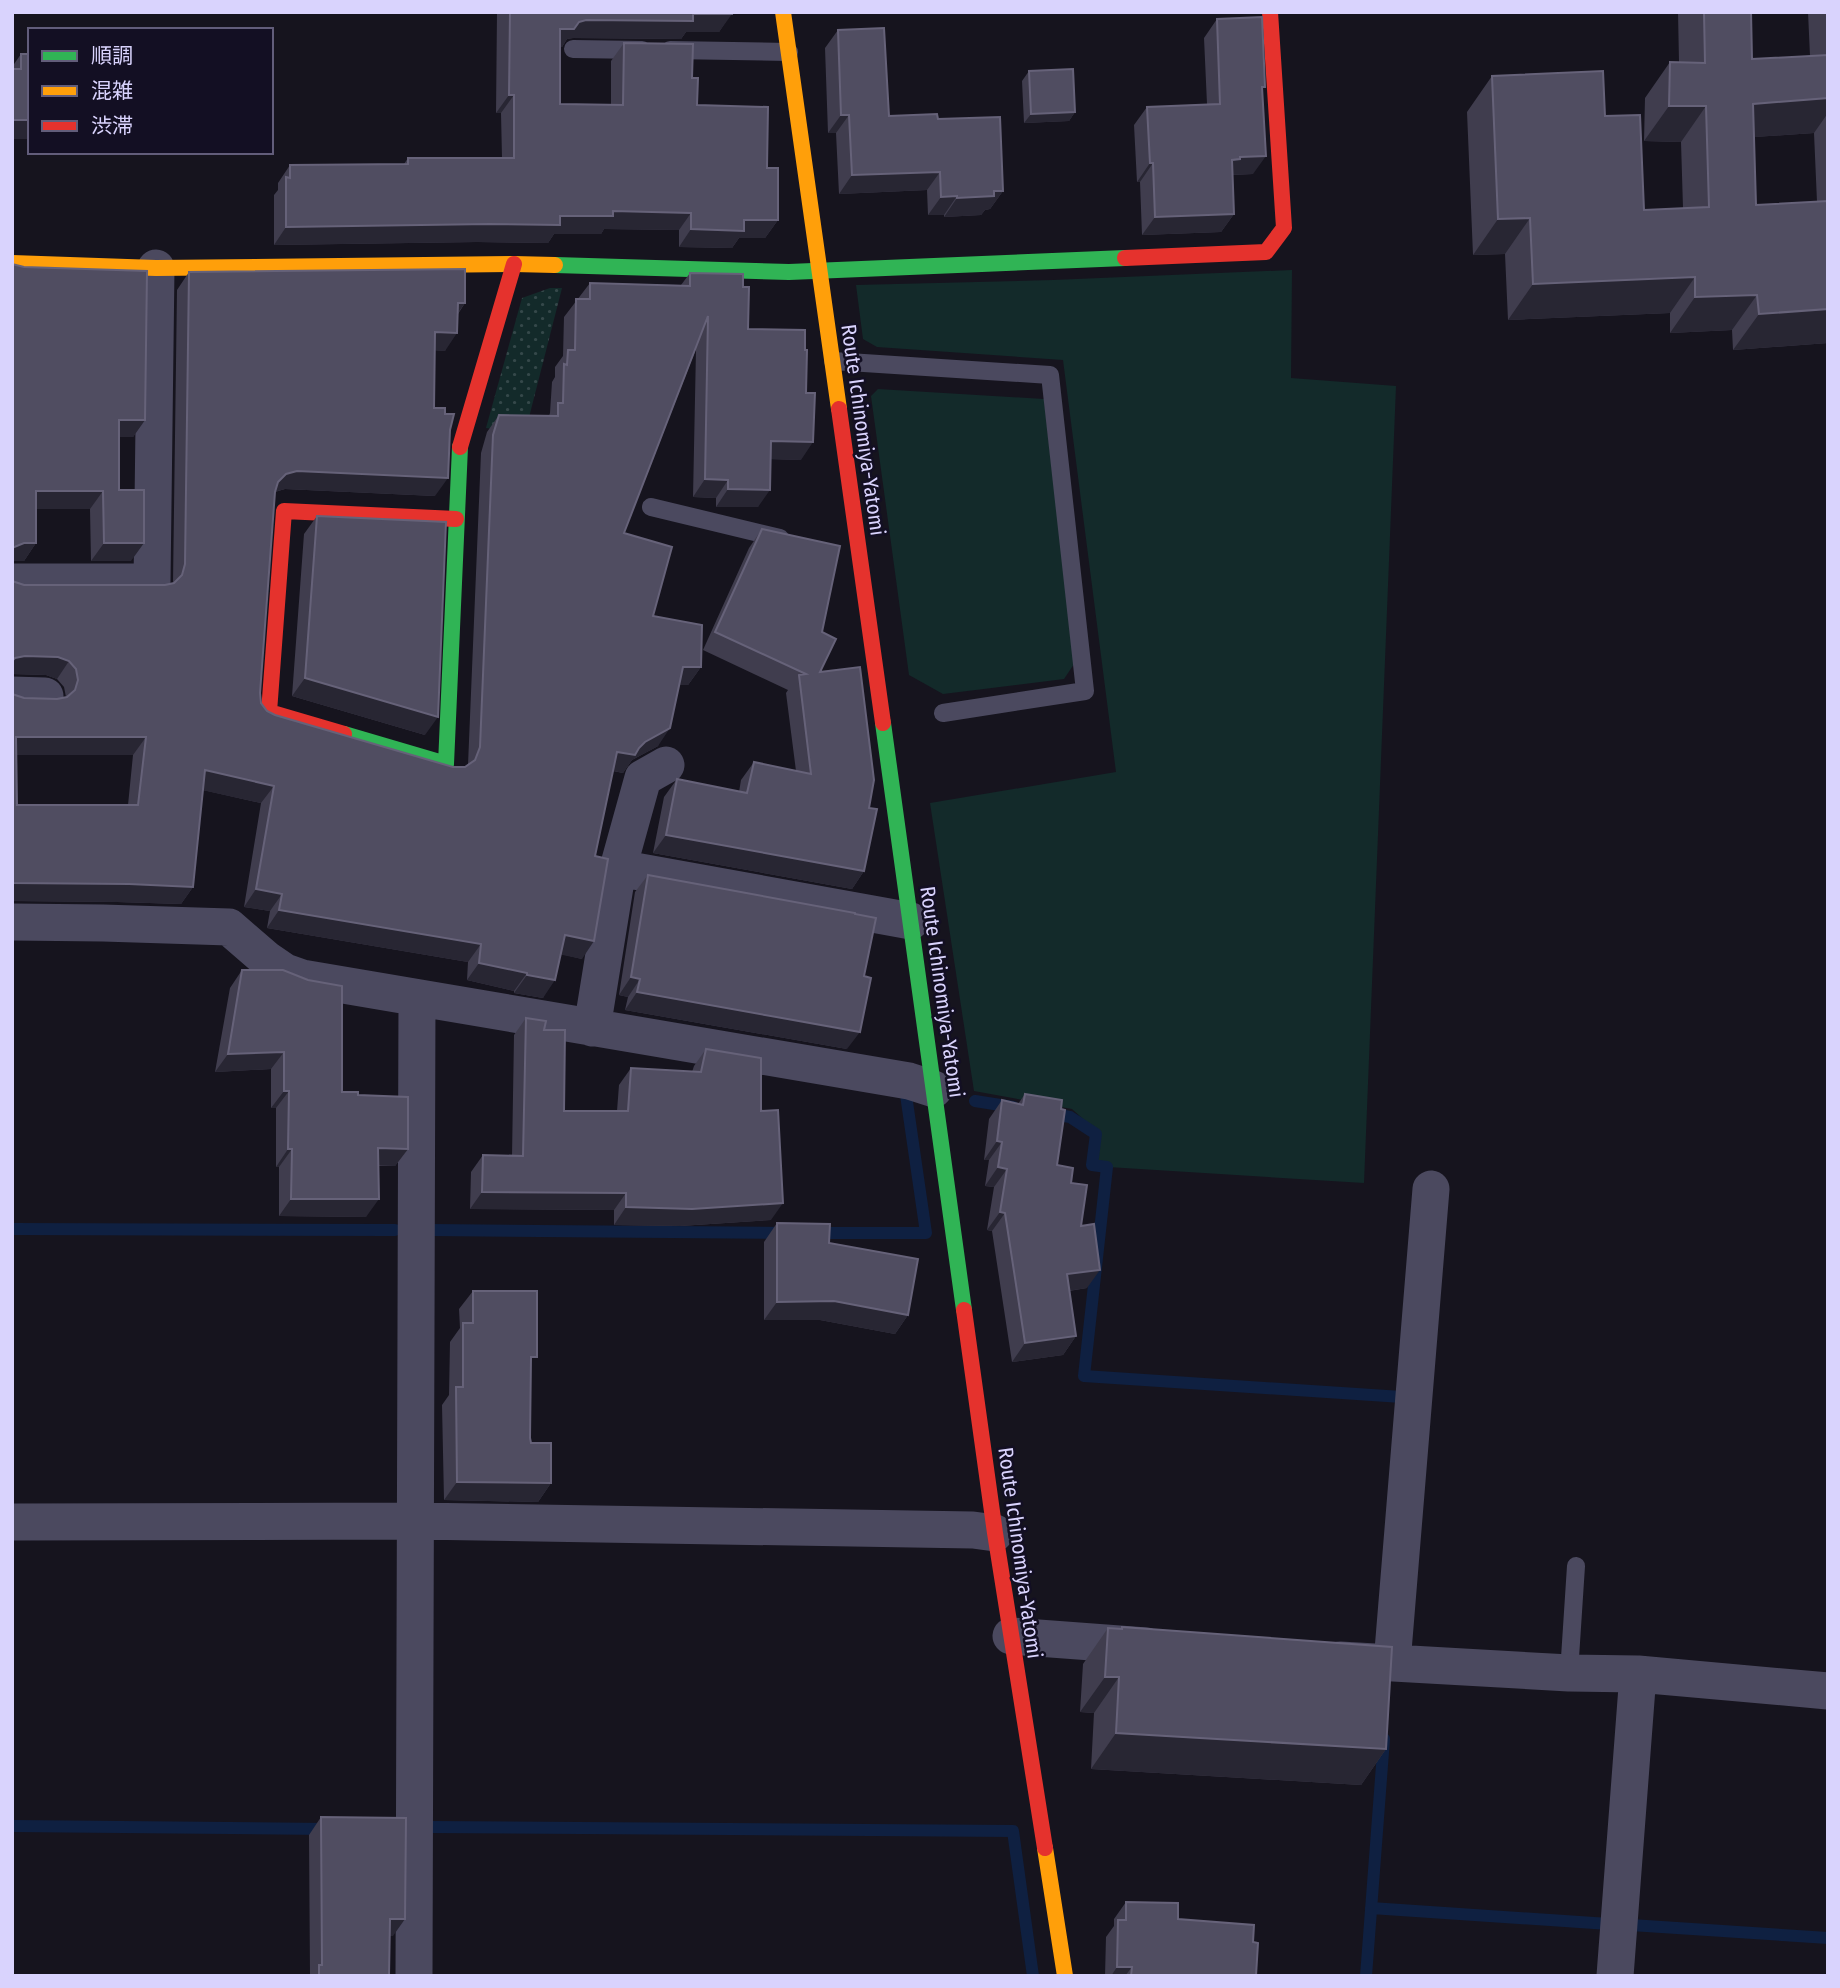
<svg xmlns="http://www.w3.org/2000/svg" width="1840" height="1988" font-family="'Fira Sans Condensed','Noto Sans JP',sans-serif">
<style>
.grass{fill:#132a2a}
.park{fill:url(#park-dots)}
.lines{fill:none;stroke-linecap:round;stroke-linejoin:round}
.stream{stroke:#0f2041;stroke-width:12}
.lane{stroke:#4b495f;stroke-width:18}
.street{stroke:#4b495f;stroke-width:37}
.fast{stroke:#30b455;stroke-width:16}
.slow{stroke:#ff9f0a;stroke-width:16}
.jam{stroke:#e5322d;stroke-width:16}
.wall{fill:#403d4e;fill-rule:evenodd}
.shaded-wall{fill:#282633}
.building{fill:#504d61;stroke:#666279;stroke-width:2;fill-rule:evenodd}
.labels{text-anchor:middle;stroke-width:5;stroke-linejoin:round;paint-order:stroke}
.street-label{font-size:21px;fill:#d9d3fd;stroke:#130f23}
</style>
<defs>
<pattern id="park-dots" width="8" height="8" patternUnits="userSpaceOnUse" patternTransform="scale(1.75)"><rect width="8" height="8" fill="#132a2a"/><path d="M2 2h.1M6 6h.1" fill="none" stroke="#35484a" stroke-width="1.8" stroke-linecap="round"/></pattern>
</defs>
<rect width="100%" height="100%" fill="#16141e"/>
<!-- grass -->
<path class="grass" d="M1292 270 1291 378 1396 386 1364 1183 1108 1167 1098 1160 1100 1134 1072 1109 974 1091 930 803 1116 772 1063 360 877 347 863 339 856 285 1053 280Z
M878 389 1044 399 1074 664 1064 679 943 694 909 675 871 396Z"/>
<!-- park -->
<path class="park" d="M550 288H562L525 433 486 428 522 298Z"/>
<g class="lines">
<!-- stream -->
<path class="stream" d="M975 1101 1013 1107
M1048 1113 1070 1117 1096 1134 1092 1165 1107 1167 1084 1376 1402 1397V1405
M12 1229 395 1230
M429 1230 786 1233
M814 1233H926L906 1095
M12 1826 327 1829
M428 1827 1013 1831 1033 1976
M1371 1908 1609 1924
M1631 1925 1828 1938
M1366 1976 1384 1739"/>
<!-- lane -->
<path class="lane" d="M573 49 642 50
M670 50 789 52
M833 361 1050 375 1085 691 943 713
M651 507 780 538
M1569 1673 1576 1566"/>
<!-- street -->
<path class="street" d="M12 582H152L156 268
M12 695 45 696
M618 868 911 921
M12 922 103 923 229 927 266 959 285 972 302 978 909 1081 934 1089
M592 1028 618 868 643 778 666 765
M12 1522 415 1521 973 1530 995 1533
M1011 1636 1146 1646
M1340 1660 1569 1673 1638 1674 1828 1691
M1392 1663 1431 1189
M414 1976 417 998
M1615 1976 1638 1674"/>
<!-- fast -->
<path class="fast" d="M555 265 789 272 1125 258
M883 723 964 1310
M344 734 446 764 460 447"/>
<!-- slow -->
<path class="slow" d="M783 12 839 409
M12 263 156 268 514 264 555 265
M1045 1848 1065 1976"/>
<!-- jam -->
<path class="jam" d="M1125 258 1266 252 1284 228 1270 12
M839 409 883 723
M460 447 514 264
M344 734 269 712 284 511 456 519
M964 1310 995 1533 1045 1848"/>
</g>
<!-- wall -->
<path class="wall" d="M497 12H732L719 32H686L681 39 573 38 567 39 562 47H560V104L611 105V61L624 43 692 78 697 105 767 168 778 220 765 238H739L732 248 679 247V230L604 229 601 234H554L548 243 477 242 274 245V195L278 190V183L290 165 404 164 408 158H502L501 113H496Z
M1678 12H1751L1752 59 1810 56 1808 12H1828V343L1733 350 1732 330 1670 333V313L1508 320 1505 254 1473 255 1467 112 1492 76 1605 116 1644 210 1683 208 1681 142 1644 141 1645 98 1670 62H1679ZM1814 133 1817 202 1756 205 1754 137Z
M1217 19 1263 91 1253 174 1232 175 1234 214 1221 232 1142 235 1140 182H1137L1134 125 1147 107 1207 104 1204 38Z
M838 30 889 116 938 119 1003 191 990 209 985 210 981 215 944 217V215H928L927 190 839 194 836 133H828L825 48Z
M21 54H30L12 139V67Z
M1029 71 1075 112 1069 121 1024 123 1022 81Z
M12 264 145 420 133 437H119V490L131 561H91L90 509H36V543L24 561H12Z
M189 272 465 303 458 314 445 351 435 350 434 408 435 496 285 489 275 492 260 693 261 703 267 711 275 715 453 767H465L468 765 481 453 487 432 499 415 549 416 550 413 552 382 555 377V367L563 356 564 317 590 283 681 285 690 273 743 287 748 329 801 460 771 459 758 507H716V498L693 497 696 349 624 533 653 616 701 667 688 685H679L658 746 632 760 623 773 613 771 595 856 582 959 561 954 543 998 514 993V991L467 980 468 962 267 928 270 911 244 907 261 803 203 790 193 887 181 904 117 902 12 901V694L24 698 57 699 66 697 64 687 57 679 46 675 12 674V581L24 585H165L173 583 177 290ZM16 755H133L128 805H17Z
M317 516 425 735 292 696 304 534Z
M762 529 822 632 820 672 869 808 864 871 852 889 653 853 664 797 677 779 739 792 741 780 754 762 796 771 786 693 788 690 703 650 749 548Z
M648 875 847 1049 625 1010 628 997 619 995 635 892Z
M242 970 342 1092 358 1095 408 1149 395 1166H378L366 1217 279 1216V1167H276V1108H271V1069L215 1072 230 988Z
M526 1018 544 1030 564 1111H617L619 1085 631 1068 692 1072 694 1066 706 1049 761 1111 771 1220 680 1226 614 1225V1210L470 1209 471 1172 483 1155 512 1156 514 1035Z
M1025 1094 1057 1165 1071 1183 1081 1226 1087 1288 1069 1291 1076 1336 1063 1355 1012 1362 992 1231 987 1230 994 1187 985 1186 989 1160H984L989 1119 1002 1100 1018 1104Z
M777 1223 908 1315 895 1334 820 1320H764V1242Z
M473 1291 531 1365 530 1438 531 1443 551 1483 538 1502 444 1500 442 1405 449 1395 450 1342 460 1328 459 1309Z
M1122 1627 1386 1749 1361 1785 1091 1769 1094 1713 1080 1712 1083 1664 1108 1628 1121 1629Z
M321 1817 393 1936H389V1976H310L309 1835Z
M1126 1902 1253 1942 1256 1976H1105L1106 1937 1114 1926V1919Z"/>
<!-- shaded-wall -->
<path class="shaded-wall" d="M693 14H732L719 32H686L681 39 573 38 567 39 562 47H548L560 29 586 20Z
M509 95H514L501 113H496Z
M1828 98V113L1814 133 1728 139 1753 104Z
M1669 106H1706L1681 142 1644 141Z
M1075 112 1069 121 1024 123 1031 114Z
M841 115H849L836 133H828Z
M12 120H30V139H12Z
M1266 156 1253 174 1229 175 1232 160 1240 157Z
M1150 163H1153L1140 182H1137Z
M940 172 927 190 839 194 852 175Z
M994 191H1003L990 209 985 210 981 215 944 217 957 198Z
M957 196 944 215H928L941 197Z
M613 211 691 213 679 230 604 229 601 234H554L548 243 477 242 274 245 286 227Z
M1234 214 1221 232 1142 235 1155 217Z
M1530 218 1505 254 1473 255 1498 219Z
M744 220H778L765 238H739L732 248 679 247 691 229Z
M1695 277 1670 313 1508 320 1533 284Z
M1757 295 1732 330 1670 333 1695 297Z
M458 303H465L452 321Z
M1828 309V343L1733 350 1759 314Z
M435 332 457 333 445 351 423 350Z
M119 420H145L133 437H106Z
M771 441 813 442 801 460 758 459Z
M297 471 448 478 435 496 285 489 274 492 278 482 286 474Z
M705 479 728 480 716 498 693 497Z
M728 489 770 490 758 507H716Z
M36 491H103L90 509H23Z
M24 543H36L24 561H12V548Z
M104 543H144L131 561H91Z
M25 656 58 657 69 661 57 679 46 675 12 674V661L15 658Z
M683 667H701L688 685H671Z
M305 678 438 717 425 735 292 696Z
M670 728 658 746 632 760 623 773 605 769 617 752 639 748 645 742Z
M16 737H146L133 755H12Z
M205 770 274 786 261 803 193 788Z
M666 835 864 871 852 889 653 853Z
M12 883 129 884 193 887 181 904 117 902 12 901Z
M256 889 282 894 270 911 244 907Z
M279 910 481 944 468 962 267 928Z
M565 935 594 941 582 959 553 953Z
M479 963 527 973 514 991 467 980Z
M527 975 555 980 543 998 514 993Z
M631 977 640 979 628 997 619 995Z
M637 992 860 1032 847 1049 625 1010Z
M284 1052 271 1069 215 1072 228 1054Z
M284 1091H289L276 1108H271Z
M997 1141 1002 1142 989 1160H984Z
M378 1148 408 1149 395 1166 366 1165Z
M288 1149H292L279 1167H276Z
M998 1167 1007 1169 994 1187 985 1186Z
M482 1192 626 1193 614 1210 470 1209Z
M291 1199H379L366 1217 279 1216Z
M783 1203 771 1220 680 1226 614 1225 626 1207Z
M1000 1212 1005 1213 992 1231 987 1230Z
M1100 1270 1087 1288 1054 1293 1067 1274Z
M834 1301 908 1315 895 1334 820 1320H764L777 1302Z
M1076 1336 1063 1355 1012 1362 1025 1343Z
M457 1482 551 1483 538 1502 444 1500Z
M1105 1677H1119L1094 1713 1080 1712Z
M1116 1733 1386 1749 1361 1785 1091 1769Z
M390 1919H405L393 1936H377Z
M1117 1967H1132L1125 1976H1111Z"/>
<!-- building -->
<path class="building" d="M510 12H732V14H693V21L586 20 579 22 574 29H560V104L623 105 624 43 693 44 692 78H698L697 105 768 107 767 168H778V220H744V231L691 229V213L613 211V216H560V225L489 224 286 227V177L290 178V165L408 164V158H514V95H509Z
M1704 12H1751L1752 59 1828 55V98L1753 104 1756 205 1828 201V309L1759 314 1757 295 1695 297V277L1533 284 1530 218 1498 219 1492 76 1603 71 1605 116 1640 115 1644 210 1709 207 1706 106H1669L1670 62 1705 63Z
M1262 17 1265 87H1262L1266 156 1240 157V159L1232 160 1234 214 1155 217 1153 163H1150L1147 107 1220 104 1217 19Z
M884 28 889 116 937 114 938 119 1000 117 1003 191H994V196L957 198V196L941 197 940 172 852 175 849 115H841L838 30Z
M21 54H30V120H12V69H21Z
M1073 69 1075 112 1031 114 1029 71Z
M12 264 24 267 147 271 145 420H119V490H144V543H104L103 491H36V543H24L12 548Z
M465 269V303H458L457 333 435 332 434 408H445V414H454L450 430 448 478 297 471 286 474 278 482 275 492 260 693 261 703 267 711 275 715 453 767H465L475 760 480 747 493 435 499 415 558 416V403H563L564 364 567 365 568 350H575L576 299H590V283L690 286V273L743 274V287H749L748 329 805 330V350H807L806 393H815L813 442 771 441 770 490 728 489V480L705 479 708 316 624 533 672 547 653 616 702 625 701 667H683L670 728 645 742 639 748 635 755 617 752 595 856 608 859 594 941 565 935 555 980 527 975V973L479 963 481 944 279 910 282 894 256 889 274 786 205 770 193 887 129 884 12 883V694L24 698 57 699 67 697 75 690 78 680 76 669 69 661 58 657 25 656 15 658 12 661V581L24 585H165L174 583 182 575 185 564 189 272ZM16 737H146L138 805H17Z
M317 516 446 522 438 717 305 678Z
M762 529 840 546 822 632 836 639 820 672 860 667 874 780 869 808 877 809 864 871 666 835 677 779 747 793 754 762 811 774 799 675 806 674 715 632Z
M648 875 855 913V914L876 918 864 976 871 978 860 1032 637 992 640 979 631 977Z
M242 970H283L308 980 342 986V1092H358V1095L408 1097V1149L378 1148 379 1199H291L292 1149H288L289 1091H284V1052L228 1054Z
M526 1018 546 1021 544 1030H565L564 1111H628L631 1068 701 1072 706 1049 761 1058V1111L778 1110 783 1203 692 1209 626 1207V1193L482 1192 483 1155 523 1156Z
M1025 1094 1062 1100 1061 1109 1065 1110 1057 1165 1073 1168 1071 1183 1087 1185 1081 1226 1094 1224 1100 1270 1067 1274 1076 1336 1025 1343 1005 1213 1000 1212 1007 1169 998 1167 1002 1142 997 1141 1002 1100 1023 1105Z
M777 1223 830 1224 829 1243 918 1259 908 1315 834 1301 777 1302Z
M473 1291H537V1357H531L530 1438 531 1443H551V1483L457 1482 456 1387H463V1323H473Z
M1122 1627 1392 1647 1386 1749 1116 1733 1119 1677H1105L1108 1628 1122 1629Z
M321 1817 406 1818 405 1919H390L389 1976H319V1965H322Z
M1126 1902 1178 1903V1919L1254 1925 1253 1942 1258 1943 1256 1976H1131L1132 1967H1117L1118 1920H1126Z"/>
<g class="labels">
<!-- street labels -->
<g class="street-label">
<text transform="translate(863 430) rotate(82)" y="7">Route Ichinomiya-Yatomi</text>
<text transform="translate(942 992) rotate(82)" y="7">Route Ichinomiya-Yatomi</text>
<text transform="translate(1020 1553) rotate(82)" y="7">Route Ichinomiya-Yatomi</text>
</g>
</g>
<!-- border -->
<rect width="1840" height="1988" fill="none" stroke="#d9d3fd" stroke-width="28"/>
<!-- legend -->
<rect x="28" y="28" width="245" height="126" fill="#130f23" stroke="#625d7a" stroke-width="2"/>
<rect x="42" y="51" width="35" height="10" fill="#30b455" stroke="#625d7a" stroke-width="2"/>
<text x="91" y="63" font-size="21" fill="#d9d3fd">順調</text>
<rect x="42" y="86" width="35" height="10" fill="#ff9f0a" stroke="#625d7a" stroke-width="2"/>
<text x="91" y="98" font-size="21" fill="#d9d3fd">混雑</text>
<rect x="42" y="121" width="35" height="10" fill="#e5322d" stroke="#625d7a" stroke-width="2"/>
<text x="91" y="133" font-size="21" fill="#d9d3fd">渋滞</text>
</svg>
